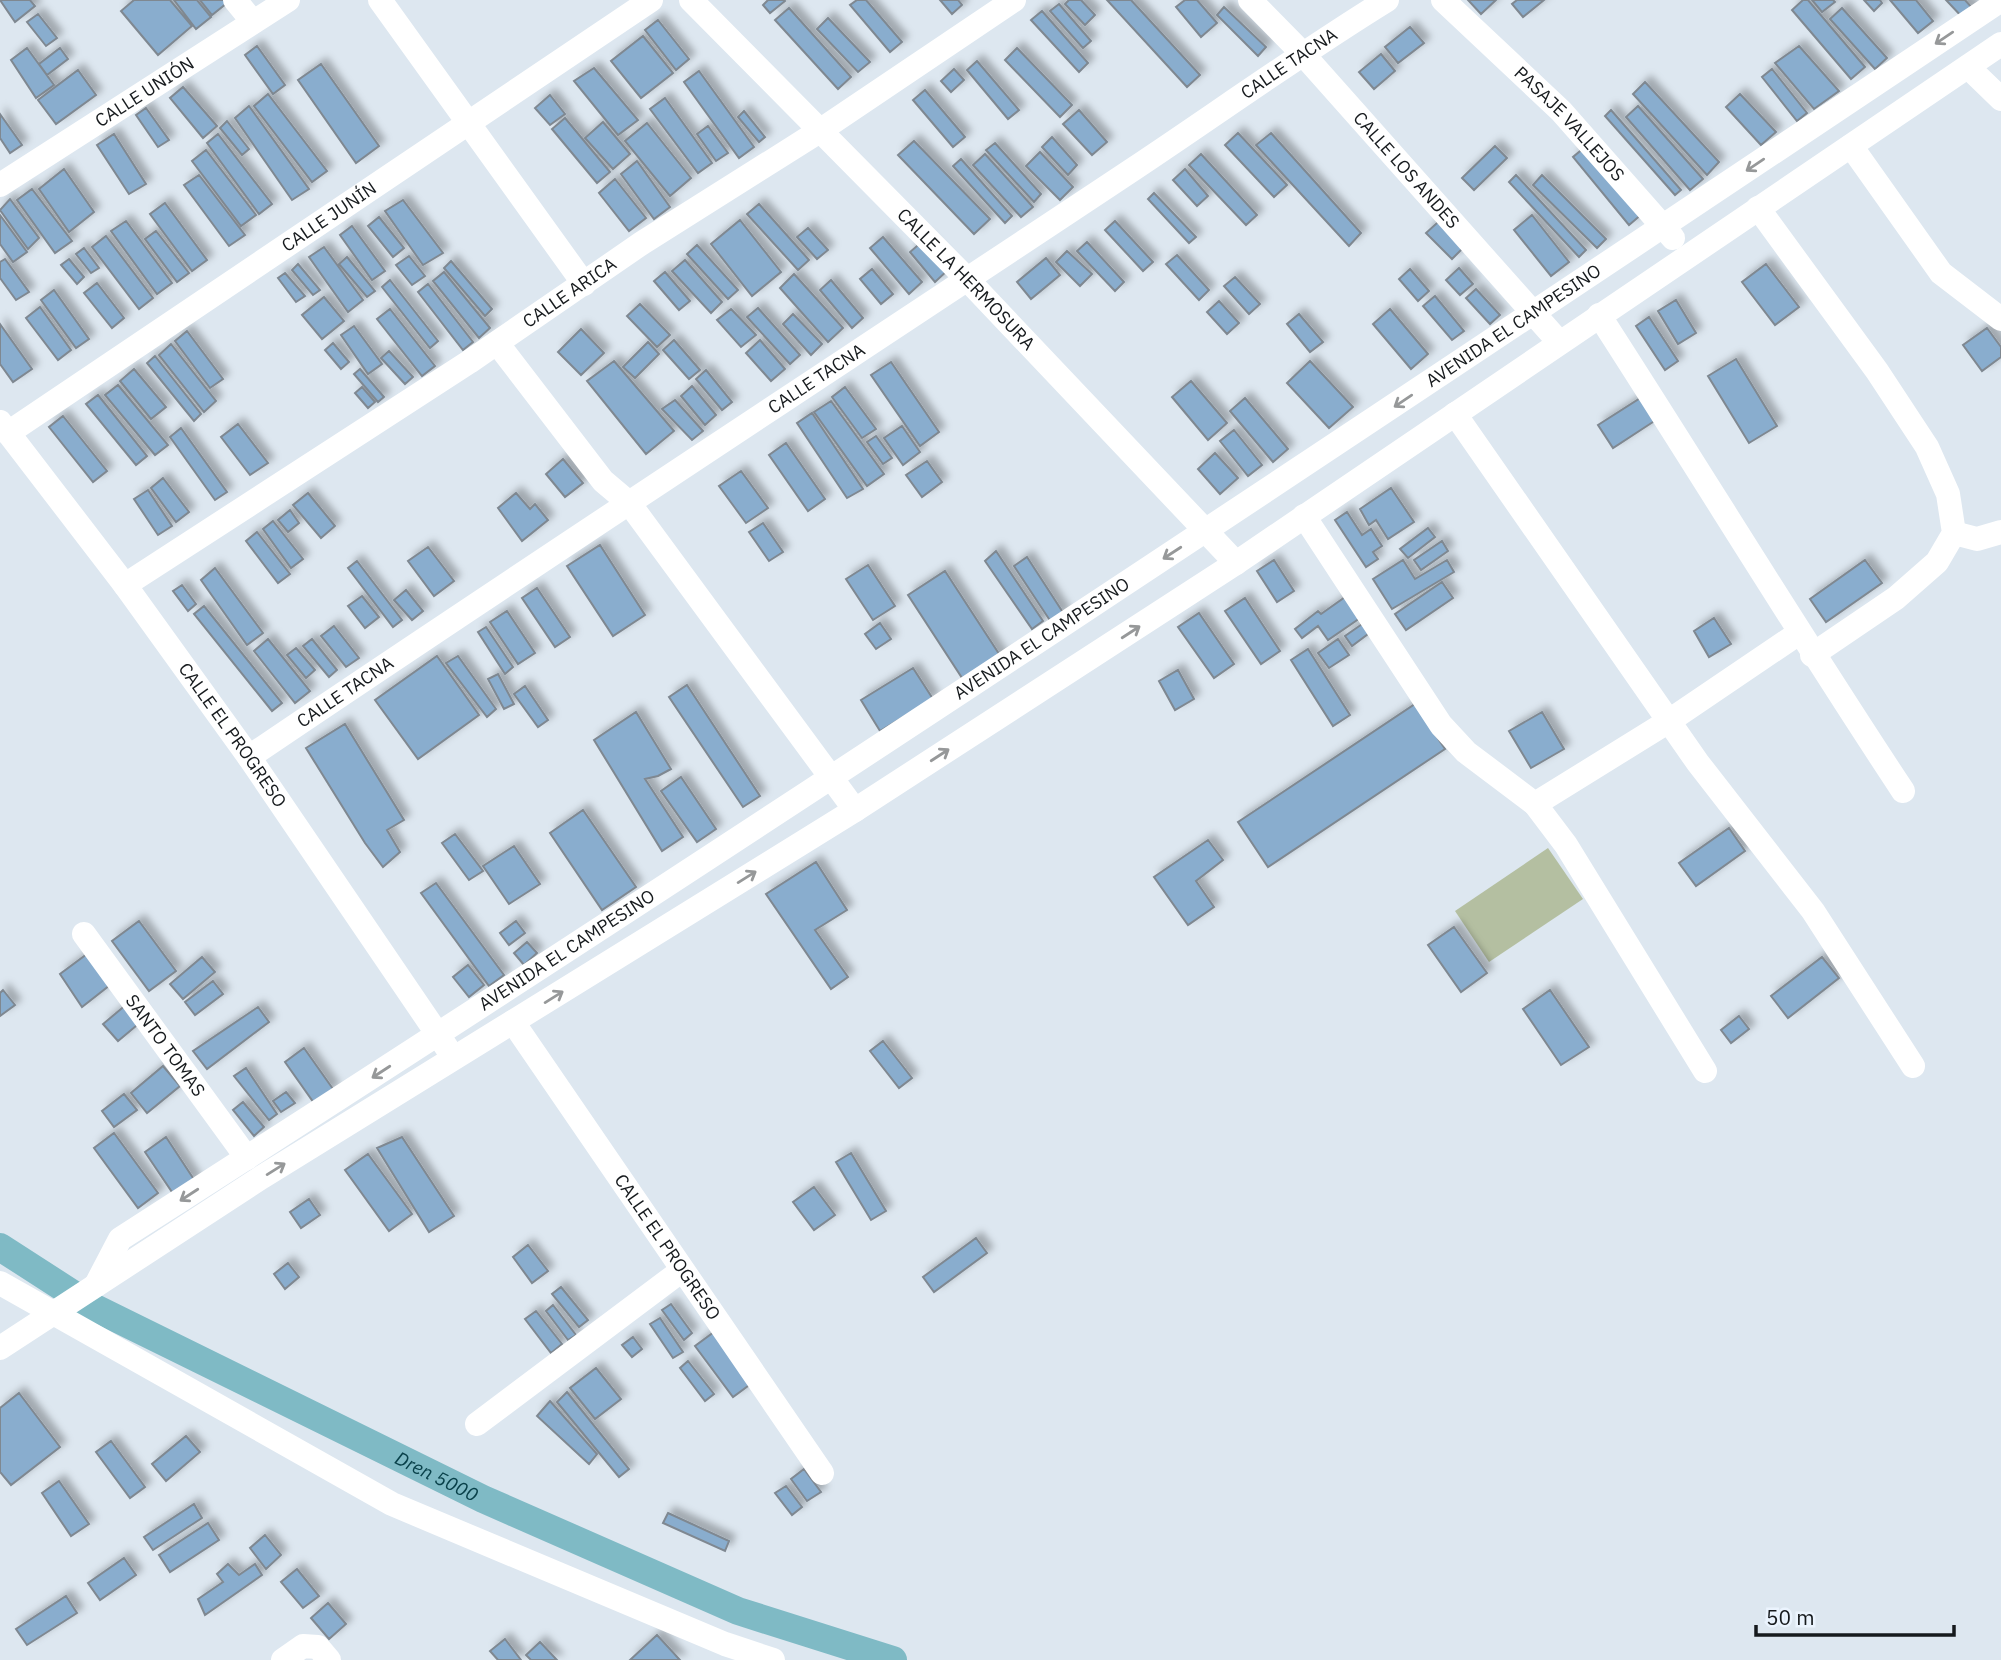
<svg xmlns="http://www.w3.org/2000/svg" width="2001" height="1660" font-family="'IBM Plex Sans',sans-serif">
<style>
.green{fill:#b4bfa1}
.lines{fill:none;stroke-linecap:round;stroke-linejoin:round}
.canal{stroke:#7fbac5;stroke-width:28}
.building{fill:#89adce;stroke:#7f8891;stroke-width:2;filter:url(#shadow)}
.minor{stroke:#fff;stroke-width:24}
.oneway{stroke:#969899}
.labels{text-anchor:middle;stroke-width:5;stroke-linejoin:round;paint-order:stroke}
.street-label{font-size:18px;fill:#161a1d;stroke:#ebf4fe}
.water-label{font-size:19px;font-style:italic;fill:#09414a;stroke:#ebf4fe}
</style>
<defs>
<filter id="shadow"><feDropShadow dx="6" dy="-6" stdDeviation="3.5" flood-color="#0004"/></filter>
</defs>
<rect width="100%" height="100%" fill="#dde7f0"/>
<!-- green -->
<path class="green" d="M1548 848 1583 899 1489 962 1455 911Z"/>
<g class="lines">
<!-- canal -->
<path class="canal" id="s1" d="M0 1247 93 1307 483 1499 738 1611 893 1660"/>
</g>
<!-- building -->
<path class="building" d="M0 0H30L35 6 15 22Z
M134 0H170L192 26 158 55 121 11Z
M174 0H197L211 17 196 29Z
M200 0H225L227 3 212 15Z
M768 0H784L785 1 770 13 763 5Z
M857 0H866L902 42 890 52 850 5Z
M940 0H958L962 5 952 14Z
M1069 0H1081L1095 15 1085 25 1065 4Z
M1107 0H1131L1200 75 1187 87Z
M1185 0H1197L1217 23 1201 37 1176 7Z
M1468 0H1496L1481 14Z
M1517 0H1544L1523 17 1512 4Z
M1803 0H1808L1865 67 1851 79 1792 10Z
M1812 0H1833L1835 2 1822 12Z
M1864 0H1880L1882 3 1874 11Z
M1890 0H1916L1933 21 1918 33Z
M1946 0H1965L1974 10 1964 19Z
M1059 4 1091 41 1083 48 1050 11Z
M1224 7 1266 47 1258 56 1217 15Z
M789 8 851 77 838 89 775 20Z
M1842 8 1887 58 1875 69 1830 19Z
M1042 11 1088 63 1079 72 1031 20Z
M38 14 57 38 46 46 27 22Z
M828 18 870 62 858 72 817 29Z
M658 20 689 59 676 70 645 30Z
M1410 27 1424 43 1398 63 1385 47Z
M643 36 673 73 641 98 611 61Z
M257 46 285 85 273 94 245 55Z
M1799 46 1839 91 1814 109 1775 63Z
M27 48 54 85 36 98 11 60Z
M60 48 68 59 47 75 39 64Z
M1017 48 1072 105 1060 117 1005 60Z
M1381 54 1395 71 1374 89 1359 72Z
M977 61 1019 110 1008 119 967 70Z
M321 64 379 146 356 163 298 80Z
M594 68 638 120 618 135 574 81Z
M954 69 964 80 951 92 941 81Z
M1772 69 1807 113 1797 121 1762 77Z
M78 70 96 95 56 124 38 100Z
M699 71 754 147 739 158 684 82Z
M1645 82 1719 162 1707 175 1633 94Z
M183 87 217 126 203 138 170 98Z
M925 90 965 137 953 147 913 100Z
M268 94 327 171 312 182 254 106Z
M1740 94 1776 132 1761 145 1726 107Z
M550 95 565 114 550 125 535 108Z
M665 98 712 163 698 173 650 109Z
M249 106 309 189 292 200 235 118Z
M1638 106 1703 179 1690 190 1626 117Z
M146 108 169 140 158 147 136 115Z
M1079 110 1107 142 1092 155 1063 124Z
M1611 110 1681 190 1675 195 1605 116Z
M744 111 765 137 759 142 738 117Z
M0 114 22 145 10 153 0 138Z
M565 118 610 172 597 183 552 129Z
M227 121 249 149 242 155 220 128Z
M603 122 630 154 613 169 585 138Z
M647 123 691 178 670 196 625 141Z
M708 126 728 153 716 161 697 134Z
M1238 133 1287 185 1274 197 1225 145Z
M1271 133 1361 233 1349 246 1256 145Z
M114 134 146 184 129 194 97 145Z
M218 134 272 204 259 214 207 143Z
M1052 137 1077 165 1068 175 1042 147Z
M914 141 990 219 974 234 898 155Z
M995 143 1041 194 1034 202 986 150Z
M1495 146 1507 158 1474 190 1462 178Z
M1585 147 1642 214 1629 225 1573 157Z
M206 150 256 215 241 226 192 161Z
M1040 152 1073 187 1060 200 1026 166Z
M985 154 1033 207 1021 217 973 165Z
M1201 154 1257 215 1246 225 1189 165Z
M961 159 1012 216 1005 223 953 166Z
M637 161 670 207 654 219 621 174Z
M64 169 94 212 69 232 39 189Z
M1185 169 1208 196 1197 206 1173 180Z
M199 175 245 235 229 246 184 185Z
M1516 175 1586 250 1579 257 1509 182Z
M1542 175 1606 239 1597 248 1533 185Z
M615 179 646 218 629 231 599 193Z
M32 189 72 241 55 253 17 200Z
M1154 193 1196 237 1189 243 1148 199Z
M10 199 39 238 28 249 0 210Z
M403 200 443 253 423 265 385 211Z
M165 203 207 260 192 271 150 214Z
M759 204 809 260 798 270 747 214Z
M0 215 27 252 13 262 0 244Z
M1532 215 1569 262 1551 276 1514 230Z
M379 217 404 248 393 257 368 226Z
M740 220 781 272 752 296 711 244Z
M126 221 172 283 157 294 111 231Z
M1115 221 1153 262 1143 271 1105 230Z
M1438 222 1464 247 1452 259 1426 233Z
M352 226 385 271 372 280 340 235Z
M808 228 828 250 817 259 797 237Z
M156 231 189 273 177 282 145 239Z
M106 236 153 298 139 309 92 247Z
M883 237 922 282 909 294 870 248Z
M924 240 949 269 935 282 910 252Z
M1087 242 1124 282 1115 291 1077 251Z
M697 245 738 290 728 299 687 254Z
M324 247 363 300 348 312 309 257Z
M84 248 99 268 91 273 76 254Z
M1067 251 1092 274 1080 286 1056 262Z
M1177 255 1209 290 1199 300 1166 264Z
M409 256 425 276 412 285 396 265Z
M347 257 375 291 367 297 339 264Z
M1046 258 1060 275 1031 299 1017 282Z
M5 259 29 292 16 300 0 278V262Z
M69 259 84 277 77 284 61 265Z
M685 260 722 302 711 313 672 271Z
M451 261 492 309 485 316 444 268Z
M298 264 320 290 313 295 292 270Z
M1766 264 1799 307 1775 325 1742 282Z
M1459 268 1473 284 1460 295 1446 280Z
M872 269 893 294 881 304 860 279Z
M1410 269 1429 291 1418 301 1399 279Z
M444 272 490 328 479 338 433 281Z
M665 272 690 301 679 310 654 281Z
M285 273 305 296 296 302 278 278Z
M794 274 843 328 828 342 780 288Z
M1235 277 1260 304 1249 314 1224 286Z
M390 280 438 341 430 348 382 287Z
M831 280 863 318 852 328 820 290Z
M97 283 124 318 112 328 84 293Z
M428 284 473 342 463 350 418 292Z
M1476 289 1500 315 1490 324 1466 298Z
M54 290 89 339 76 348 41 300Z
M1435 296 1464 331 1452 340 1423 306Z
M324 297 344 321 322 339 302 315Z
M1676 300 1696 333 1678 344 1658 311Z
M1219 301 1239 323 1227 334 1207 312Z
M640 304 670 335 657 347 627 316Z
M40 307 71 350 58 360 26 318Z
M758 308 800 355 790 364 747 317Z
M390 309 435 366 422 376 377 319Z
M731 309 756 335 741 347 717 320Z
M1390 309 1428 354 1411 369 1373 324Z
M793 314 822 344 811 355 783 324Z
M1299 314 1323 342 1310 352 1287 324Z
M1649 317 1678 361 1665 370 1636 326Z
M0 324 32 369 13 382 0 364Z
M354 326 382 364 368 374 341 335Z
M1987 328 2001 347V357L1982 371 1963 345Z
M581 329 604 353 581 375 558 352Z
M187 331 223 379 210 388 175 341Z
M674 340 700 370 689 379 663 350Z
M760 340 785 369 771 381 746 353Z
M648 342 659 354 635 378 623 367Z
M333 343 349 362 341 369 325 350Z
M171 344 216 401 204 412 159 355Z
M389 351 413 377 405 384 381 358Z
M155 356 201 414 194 421 147 363Z
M1736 359 1777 426 1749 443 1708 376Z
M614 361 674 431 646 454 587 381Z
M1310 361 1353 407 1329 428 1287 383Z
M891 362 939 432 920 446 871 375Z
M134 369 166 407 151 419 120 381Z
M360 369 384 397 378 402 354 374Z
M706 370 732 402 722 410 696 379Z
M1191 381 1227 423 1208 440 1172 397Z
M118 385 168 445 155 455 105 395Z
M692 386 716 415 705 425 681 396Z
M362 387 375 402 368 408 355 393Z
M845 387 876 429 862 438 832 397Z
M98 395 147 456 136 465 86 404Z
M1642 397 1656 420 1613 448 1598 425Z
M1245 398 1288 449 1273 462 1230 411Z
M675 400 703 431 692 440 662 409Z
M831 401 884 474 867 486 814 412Z
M812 413 863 489 847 498 797 423Z
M63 416 107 471 93 482 49 427Z
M238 424 268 463 250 475 221 437Z
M902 426 920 452 903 465 884 438Z
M181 428 227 492 215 500 170 437Z
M1234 430 1262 465 1248 476 1220 441Z
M876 436 892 458 883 464 867 442Z
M786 443 825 499 808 511 769 455Z
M1215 453 1238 478 1220 494 1198 469Z
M563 459 583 483 565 497 546 474Z
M927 461 942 482 922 497 906 475Z
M741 471 768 508 746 523 719 486Z
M163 478 189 512 176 522 151 488Z
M1391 488 1414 522 1388 539 1376 520 1369 525 1360 509Z
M148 490 172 526 158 535 134 499Z
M308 493 335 526 321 538 293 505Z
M516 493 530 509 535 504 548 520 522 541 498 508Z
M290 510 299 523 288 532 278 520Z
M1347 512 1362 535 1371 529 1382 546 1373 552 1378 559 1366 567 1335 520Z
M273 521 303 559 291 568 263 529Z
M763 523 783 552 769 561 749 532Z
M1428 528 1435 537 1408 558 1400 549Z
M257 532 290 574 278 583 246 541Z
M1442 541 1448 551 1421 570 1414 560Z
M600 545 645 615 613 636 567 566Z
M428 547 454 581 434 596 408 561Z
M996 551 1043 621 1032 629 985 561Z
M1027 557 1064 614 1051 622 1014 566Z
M1274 560 1294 591 1277 602 1257 571Z
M1403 560 1415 579 1447 560 1454 572 1392 609 1373 579Z
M1865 560 1882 583 1826 622 1810 599Z
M357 561 402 620 393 627 348 568Z
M868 565 895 606 873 620 846 579Z
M215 568 263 633 247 645 201 580Z
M945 571 1003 660 966 684 908 595Z
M1442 582 1453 598 1406 630 1395 614Z
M182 585 196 604 188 611 173 591Z
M537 588 570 637 555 647 522 598Z
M406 590 423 611 412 620 394 600Z
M1348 595 1363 616 1328 640 1318 626 1302 638 1295 629 1318 611 1321 614Z
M362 596 379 617 365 628 348 606Z
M1245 598 1280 651 1261 664 1225 611Z
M204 606 282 703 272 711 194 614Z
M507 611 535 653 518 664 490 622Z
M1199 613 1234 664 1214 678 1178 627Z
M1714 618 1731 644 1709 657 1694 631Z
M1365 622 1372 631 1352 646 1345 636Z
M880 623 891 639 876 649 865 634Z
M334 626 359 658 346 667 321 636Z
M486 627 513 667 505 674 478 632Z
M268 639 310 691 295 703 254 651Z
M312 639 337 670 329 677 303 646Z
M1338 639 1349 655 1329 668 1318 653Z
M296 648 315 670 306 678 287 655Z
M1308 649 1350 715 1333 726 1291 660Z
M437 656 479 715 418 759 375 700Z
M458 656 496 709 487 717 446 663Z
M913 668 933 699 880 731 861 700Z
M1178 670 1194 699 1175 710 1159 681Z
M498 674 514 704 504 709 488 679Z
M687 685 760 796 743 807 669 697Z
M525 686 548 720 538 727 514 694Z
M1415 704 1445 749 1268 867 1238 822Z
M636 712 671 769 658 776 645 779 683 837 662 851 594 740Z
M1542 712 1564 749 1531 768 1509 731Z
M345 724 404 820 387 830 400 852 383 867 365 843 306 748Z
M681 777 716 829 697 842 661 791Z
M583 810 636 887 602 910 550 833Z
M1729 828 1745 851 1696 886 1679 863Z
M455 834 483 871 469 880 442 843Z
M1208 840 1223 860 1196 881 1214 907 1188 925 1154 877Z
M514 846 540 884 509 904 483 866Z
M816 862 847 910 815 930 848 977 831 989 766 894Z
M436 883 504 975 489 986 421 893Z
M139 921 176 971 149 991 112 941Z
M516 921 525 933 509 945 500 933Z
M1454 927 1487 973 1461 992 1428 945Z
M527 942 537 953 524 965 514 953Z
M87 954 110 985 82 1007 60 974Z
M202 957 215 972 183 999 170 984Z
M1822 957 1839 978 1788 1018 1771 996Z
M468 965 484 985 469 997 453 977Z
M213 981 223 994 195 1015 185 1002Z
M3 990 15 1005 0 1016V993Z
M1550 990 1589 1047 1561 1065 1523 1009Z
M127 1004 142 1021 118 1041 103 1024Z
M258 1007 269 1022 207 1069 193 1051Z
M1739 1016 1749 1029 1731 1043 1721 1030Z
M883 1041 912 1078 899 1088 870 1051Z
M304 1048 333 1089 314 1103 285 1062Z
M163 1066 180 1086 147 1113 131 1093Z
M246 1068 277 1114 269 1120 234 1076Z
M286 1092 295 1103 281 1112 273 1101Z
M124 1094 137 1110 114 1127 102 1111Z
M243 1102 264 1127 254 1136 233 1110Z
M114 1133 158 1193 138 1208 94 1148Z
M166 1137 195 1181 174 1195 145 1152Z
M402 1137 454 1216 429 1232 377 1148Z
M851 1153 886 1211 871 1220 836 1162Z
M368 1154 412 1214 389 1231 345 1170Z
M814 1187 835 1215 814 1230 793 1202Z
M309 1199 320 1215 301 1228 290 1212Z
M976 1238 987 1253 934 1292 923 1277Z
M528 1245 548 1271 532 1283 513 1257Z
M288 1263 299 1277 285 1289 274 1274Z
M561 1287 588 1320 579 1327 552 1294Z
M671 1304 692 1333 684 1340 662 1310Z
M553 1305 576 1335 568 1340 546 1311Z
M536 1311 562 1344 551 1353 525 1319Z
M660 1318 683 1352 673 1358 650 1324Z
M714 1332 752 1383 733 1397 695 1346Z
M633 1337 642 1349 632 1357 622 1345Z
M688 1361 714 1394 705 1401 680 1368Z
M596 1368 621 1399 595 1419 570 1388Z
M567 1392 629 1469 619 1477 557 1402Z
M19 1393 60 1447 11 1485 0 1472V1408Z
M550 1401 597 1454 589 1464 537 1416Z
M186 1436 200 1452 166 1481 152 1464Z
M111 1441 145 1487 130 1498 96 1452Z
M804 1469 821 1492 807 1501 791 1479Z
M59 1481 89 1524 71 1536 42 1493Z
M786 1486 802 1507 792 1515 775 1493Z
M194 1504 202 1518 153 1550 144 1537Z
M668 1513 729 1541 725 1551 663 1523Z
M208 1523 219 1540 170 1572 159 1555Z
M265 1535 281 1555 266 1569 250 1548Z
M124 1558 136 1575 100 1600 88 1583Z
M228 1564 239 1575 255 1564 262 1575 205 1615 198 1599 223 1582 217 1574Z
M297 1569 319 1596 303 1608 281 1582Z
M66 1596 77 1613 27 1645 16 1629Z
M328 1603 346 1624 329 1639 311 1618Z
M657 1635 680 1660H630Z
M505 1639 521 1660H498L490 1651Z
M540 1642 557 1660H531L526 1655Z"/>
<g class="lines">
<!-- minor -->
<g class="minor">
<path d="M235 0 253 22"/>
<path d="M380 0 584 284"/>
<path id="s2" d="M691 0 965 277 1236 563"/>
<path id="s3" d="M1250 0 1302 53 1559 342"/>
<path id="s4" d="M1443 0 1561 111 1673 238"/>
<path d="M1968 67 2001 99"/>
<path d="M1851 146 1941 273 2001 319"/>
<path id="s5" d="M0 185 288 0"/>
<path d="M1758 208 1877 371 1927 447 1948 494 1954 533 1937 562 1896 598 1812 655"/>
<path d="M1599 315C1701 473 1799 634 1903 791"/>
<path d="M497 343 603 481 629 503 855 810"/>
<path d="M1455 414 1698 763 1813 911 1913 1066"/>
<path id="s6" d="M0 422 125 585 249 757 447 1048"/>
<path id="s7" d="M8 433 651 0"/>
<path d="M1304 516 1441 725 1466 752 1535 804 1669 721 1799 633"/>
<path d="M1954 533 1977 539 2001 532"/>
<path id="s8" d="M125 585 469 362 642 243 818 132 1014 0"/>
<path id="s9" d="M249 757C543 558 840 364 1135 168 1219 112 1301 53 1387 0"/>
<path d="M1535 804 1566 845 1705 1071"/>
<path id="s10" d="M84 934 247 1158"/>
<path id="s11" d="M513 1022 822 1473"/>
<path d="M0 1283 392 1504 725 1644 773 1660"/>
<path id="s12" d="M96 1285 120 1239C752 834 1377 418 2001 0"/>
<path d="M0 1348 262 1177 855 810 1236 563 2001 44"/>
<path d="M477 1424 681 1271"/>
<path d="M283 1660 303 1646 318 1647 329 1660"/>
</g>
</g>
<!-- one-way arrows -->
<defs><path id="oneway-shaft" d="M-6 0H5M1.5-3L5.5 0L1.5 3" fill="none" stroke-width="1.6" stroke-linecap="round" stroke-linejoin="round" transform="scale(1.75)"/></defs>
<g class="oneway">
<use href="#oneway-shaft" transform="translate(1944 38) rotate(146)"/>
<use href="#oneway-shaft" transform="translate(1755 165) rotate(146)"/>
<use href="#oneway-shaft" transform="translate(1403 401) rotate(146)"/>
<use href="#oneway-shaft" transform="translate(1172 553) rotate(147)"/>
<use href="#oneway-shaft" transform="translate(1131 632) rotate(-33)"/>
<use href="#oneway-shaft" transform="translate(940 755) rotate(-33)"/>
<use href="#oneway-shaft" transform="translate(747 877) rotate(-32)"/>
<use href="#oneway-shaft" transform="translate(554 997) rotate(-32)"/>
<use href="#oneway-shaft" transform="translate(381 1072) rotate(147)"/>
<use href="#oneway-shaft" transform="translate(276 1169) rotate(-32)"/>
<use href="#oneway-shaft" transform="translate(189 1195) rotate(147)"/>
</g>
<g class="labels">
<!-- street labels -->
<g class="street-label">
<text dy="6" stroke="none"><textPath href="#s9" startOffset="1250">CALLE TACNA</textPath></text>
<text dy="6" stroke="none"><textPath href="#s5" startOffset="172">CALLE UNIÓN</textPath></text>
<text dy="6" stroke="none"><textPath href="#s4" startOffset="177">PASAJE VALLEJOS</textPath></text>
<text dy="6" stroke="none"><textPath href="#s3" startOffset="231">CALLE LOS ANDES</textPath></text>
<text dy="6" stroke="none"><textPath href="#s7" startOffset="387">CALLE JUNÍN</textPath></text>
<text dy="6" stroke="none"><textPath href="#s2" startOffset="392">CALLE LA HERMOSURA</textPath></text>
<text dy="6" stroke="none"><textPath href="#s8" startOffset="532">CALLE ARICA</textPath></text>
<text dy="6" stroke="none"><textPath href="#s12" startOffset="1718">AVENIDA EL CAMPESINO</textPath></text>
<text dy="6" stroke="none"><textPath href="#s9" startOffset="682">CALLE TACNA</textPath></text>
<text dy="6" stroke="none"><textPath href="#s12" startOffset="1152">AVENIDA EL CAMPESINO</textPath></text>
<text dy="6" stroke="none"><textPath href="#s9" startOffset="116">CALLE TACNA</textPath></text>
<text dy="6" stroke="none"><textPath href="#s6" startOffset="390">CALLE EL PROGRESO</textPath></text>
<text dy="6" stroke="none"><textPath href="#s12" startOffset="584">AVENIDA EL CAMPESINO</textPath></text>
<text dy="6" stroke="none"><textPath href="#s10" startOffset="138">SANTO TOMAS</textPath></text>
<text dy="6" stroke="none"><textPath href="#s11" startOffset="273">CALLE EL PROGRESO</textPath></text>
</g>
<!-- water labels -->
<g class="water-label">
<text dy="7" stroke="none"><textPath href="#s1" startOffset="494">Dren 5000</textPath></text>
</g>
</g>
<!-- scale -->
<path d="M1756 1625v10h198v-10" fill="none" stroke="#161a1d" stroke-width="3.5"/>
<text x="1766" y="1625" font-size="21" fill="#161a1d" stroke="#ebf4fe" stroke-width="5" paint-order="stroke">50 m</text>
</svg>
